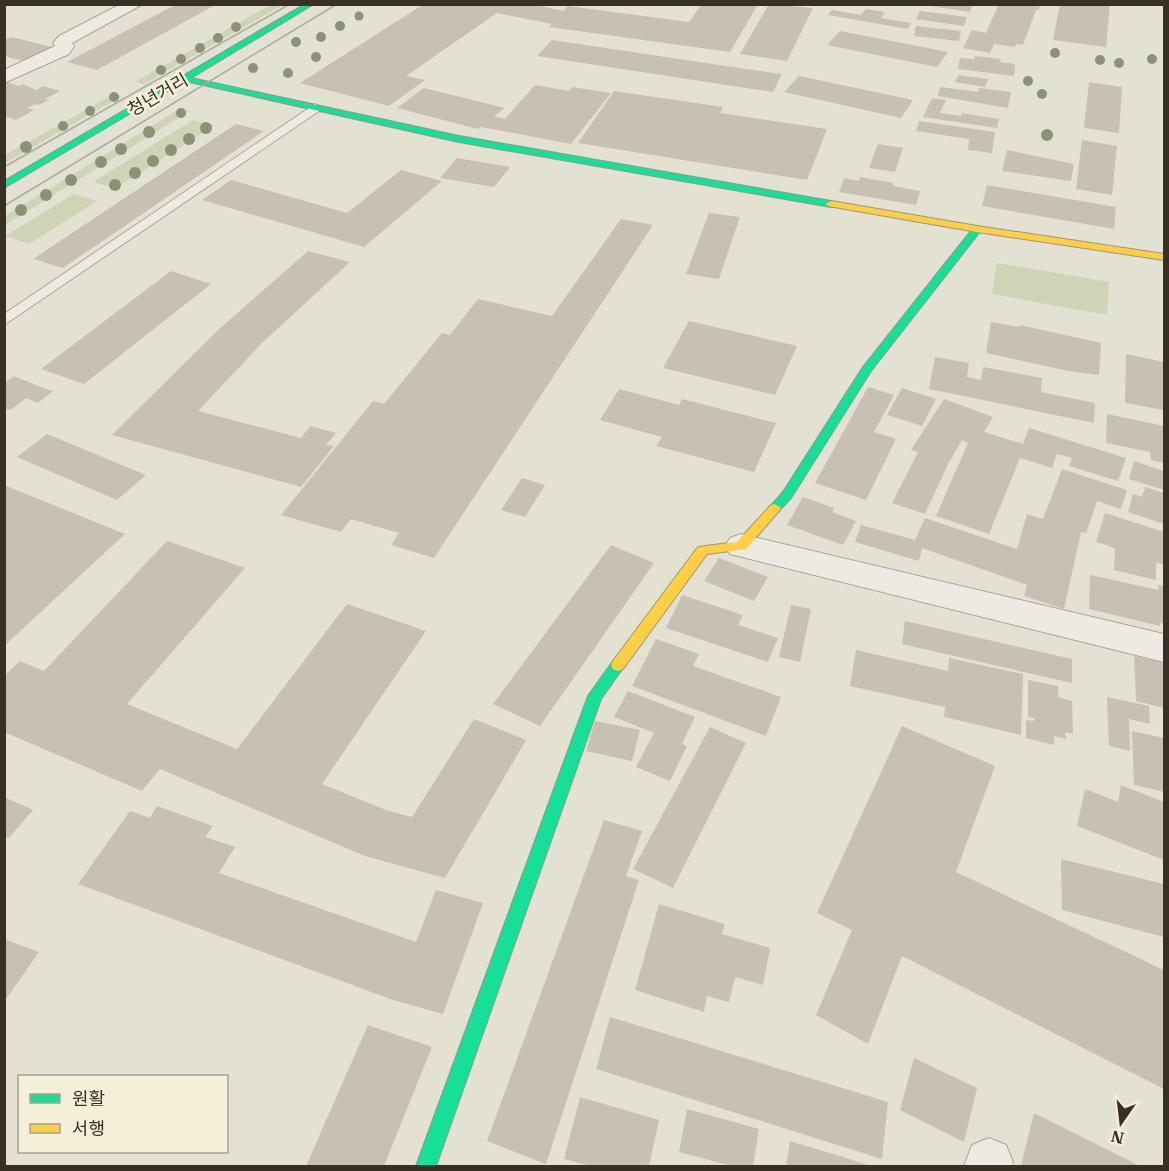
<svg xmlns="http://www.w3.org/2000/svg" width="1169" height="1171" font-family="'IBM Plex Serif','Noto Sans KR',serif">
<style>
.green{fill:#cfd4b6}
.building{fill:#c8c1b3}
.lines{fill:none;stroke-linecap:round;stroke-linejoin:round}
.lane-casing{stroke:#a9a69a;stroke-width:2}
.street-casing{stroke:#a9a69a;stroke-width:2}
.fast-casing{stroke:#99958a;stroke-width:2}
.slow-casing{stroke:#99958a;stroke-width:2}
.lane{fill:#eceae2;fill-rule:evenodd}
.street{fill:#eceae2;fill-rule:evenodd}
.fast{fill:#16e098;fill-rule:evenodd}
.slow{fill:#ffcf43;fill-rule:evenodd}
.tram{stroke:#acaaa2;stroke-width:1.5}
.tree{fill:#8b9376}
.labels{text-anchor:middle;stroke-width:5;stroke-linejoin:round;paint-order:stroke}
.far-street-label{font-size:18px;fill:#383022;stroke:#f3efd9}
</style>
<rect width="100%" height="100%" fill="#e3e1d2"/>
<!-- green -->
<path class="green" d="M272 4 283 5 144 84 135 82Z
M114 94 122 96 5 163V155Z
M181 108 190 111 5 225V216Z
M193 120 215 125 116 188 93 182Z
M74 194 97 201 29 244 5 236Z
M997 263 1109 282 1107 315 992 294Z"/>
<!-- building -->
<path class="building" d="M177 4H217L97 70 67 62Z
M424 4H532L563 11 568 6 689 22 702 4H758L730 52 549 27 552 24 497 13 406 76 425 80 389 106 300 83Z
M769 4 813 8 787 61 740 54Z
M999 4H1040L1039 10H1036L1023 45 1016 44 1015 47 994 44 990 53 963 48 972 30 986 33Z
M1060 4H1110L1106 47 1053 40Z
M924 5H972L970 12Z
M866 9 885 12 881 18 911 23 908 29 828 15 832 10 861 15Z
M920 11 967 17 964 26 916 19Z
M916 26 961 31 959 41 914 36Z
M840 31 948 52 937 67 827 45Z
M12 37 56 48 28 62 4 56V40Z
M552 40 726 66 782 74 773 92 537 56Z
M975 56 1001 59 1000 62 1015 64 1014 76 958 69 960 58 974 59Z
M958 75 988 79 985 87 955 82Z
M799 76 913 100 901 118 784 92Z
M4 81 19 86 23 84 36 90 43 86 60 91 45 99 49 100 39 105 35 104 27 108 34 110 16 120 4 116Z
M1089 82 1122 87 1119 133 1084 128Z
M535 85 569 91 572 87 611 93 571 144 481 127 478 129 397 108 424 88 505 108 494 116 505 119Z
M940 87 979 92V88L1011 92 1008 108 938 96Z
M614 91 723 107 720 113 827 129 807 180 578 143Z
M932 98 946 100 940 113 961 116V113L999 119 997 128 923 117Z
M919 121 995 132 992 153 968 150 969 139 916 131Z
M236 124 264 131 63 268 33 259Z
M1082 140 1117 146 1112 195 1076 189Z
M878 144 903 148 895 172 869 168Z
M1007 150 1074 164 1071 181 1002 171Z
M457 158 510 167 494 187 440 178Z
M401 170 442 181 364 247 202 200 231 180 347 213Z
M860 177 894 183 893 186 920 191 916 205 839 192 844 178 859 181Z
M987 185 1116 207 1114 229 982 206Z
M709 213 740 217 719 279 686 274Z
M621 219 653 225 434 558 391 545 399 533 351 519 341 532 281 515 373 401 384 404 442 333 450 335 478 299 552 316Z
M308 251 350 262 262 343 198 411 301 438 310 426 336 433 326 445 334 446 301 487 112 435 218 330Z
M171 271 211 284 84 384 41 369Z
M689 321 797 346 775 395 663 368Z
M991 322 1019 327 1020 325 1101 343 1099 375 1068 371 986 353Z
M1126 354 1164 362V410L1125 403Z
M935 357 969 363 967 377 981 380 983 367 1042 378 1041 392 1095 403 1094 423 929 389Z
M14 376 41 387 53 391 38 403 26 398 11 410 4 408V383Z
M868 387 894 395 874 432 896 439 866 500 815 483Z
M902 388 936 399 922 426 887 415Z
M619 389 679 405 682 399 776 423 754 472 656 446 662 437 600 420Z
M944 399 993 417 984 432 1023 444 1029 428 1126 458 1118 481 1069 466 1072 458 1057 454 1052 468 1020 458 989 534 936 516 968 443 962 440 948 464 925 514 892 503 918 452 911 450Z
M1107 414 1164 426V463L1151 460 1150 452 1106 443Z
M47 434 146 475 117 500 17 457Z
M1134 461 1164 471V490L1129 479Z
M1062 469 1127 490 1121 509 1097 501 1086 533 1081 532 1064 609 1024 596 1027 585 922 548 919 561 855 542 861 525 915 540 925 518 1017 549 1027 514 1043 519Z
M522 478 545 485 525 517 501 510Z
M4 485 125 534 4 646 5 562Z
M1145 487 1164 493V524L1128 512 1133 494 1142 497Z
M803 497 834 508 832 512 856 521 843 545 787 525Z
M1105 513 1164 532V565L1156 562V580L1114 570 1115 548 1096 542Z
M167 541 245 568 127 704 237 749 347 604 426 631 322 784 386 810 412 817 474 719 526 740 445 878 365 856 160 769 142 791 4 732V676L20 661 44 671Z
M611 545 654 563 540 726 493 704Z
M719 558 768 577 754 601 704 581Z
M1090 575 1159 590 1158 585 1164 586V624L1160 623V626L1089 609Z
M682 595 743 615 738 625 778 638 768 662 666 628Z
M791 605 811 609 800 662 779 657Z
M905 621 1072 659V683L902 644Z
M656 639 699 654 693 666 781 697 766 736 632 686Z
M856 650 948 671 949 658 1023 674 1021 735 944 717 945 707 850 686Z
M1134 656 1164 663V708L1136 701Z
M1028 680 1058 686V697L1072 701 1073 734 1065 732 1066 739 1054 736V745L1026 738V720L1034 721V718L1028 717Z
M628 691 695 717 682 744 687 746 670 781 636 767 654 733 614 717Z
M1107 697 1149 706 1150 724 1129 719 1130 751 1109 746Z
M595 721 640 730 632 761 586 751Z
M902 726 995 766 956 872 1164 970V1089L902 956 868 1044 816 1015 852 930 817 913Z
M710 727 746 743 673 888 633 869Z
M1132 731 1164 738V792L1134 785Z
M1121 785 1164 802V860L1077 826 1085 789 1118 802Z
M4 797 33 810 9 838 4 836Z
M157 806 213 826 205 837 235 847 219 873 416 942 436 890 483 903 443 1014 393 1000 78 884 130 811 150 818Z
M604 820 642 831 626 876 639 880 546 1164 487 1141Z
M1061 859 1164 884V937L1062 910Z
M659 904 725 924 722 934 770 948 763 985 735 977 729 1002 707 996 704 1012 635 990Z
M4 939 39 952 4 1002Z
M610 1017 888 1102 882 1159 596 1069Z
M368 1025 432 1047 384 1166H306Z
M914 1058 977 1088 964 1142 900 1110Z
M580 1097 659 1120 649 1166H590L564 1159Z
M687 1109 759 1129 753 1166H732L679 1152Z
M1034 1113 1140 1166H1021Z
M790 1141 872 1166H786Z"/>
<g class="lines">
<!-- lane casing -->
<g class="lane-casing">
<path id="lane" d="M315 104 321 108 319 111 4 325V314Z"/>
</g>
<!-- street casing -->
<g class="street-casing">
<path id="street" d="M121 4H143L72 43 74 46 69 54 4 83V70L55 46 53 43 59 36Z
M741 534 1164 634V662L730 554 725 546 730 538Z
M989 1138 1006 1145 1013 1162 1012 1166H964L972 1145Z"/>
</g>
<!-- fast casing -->
<g class="fast-casing">
<path id="fast" d="M305 4H314L191 78 459 136 831 201 836 204 831 207 459 142 185 81 4 188V181Z
M974 227 982 229 871 371 791 498 779 511H771L769 508 783 492 863 367Z
M618 659 623 661 625 665 601 699 436 1166H416L588 696 613 661Z"/>
</g>
<!-- slow casing -->
<g class="slow-casing">
<path id="slow" d="M831 201 977 226 1164 254V260L977 232 828 206 826 204Z
M775 504 781 508 779 511 746 549 707 554 623 669 618 671 613 669 611 665 613 661 698 547 737 542 771 505Z"/>
</g>
<!-- lane -->
<use href="#lane" class="lane"/>
<!-- street -->
<use href="#street" class="street"/>
<!-- fast -->
<use href="#fast" class="fast"/>
<!-- slow -->
<use href="#slow" class="slow"/>
<!-- tram -->
<path class="tram" d="M4 167 290 4
M4 206 337 4"/>
</g>
<!-- trees -->
<g class="tree">
<circle cx="359" cy="16" r="4.5"/>
<circle cx="340" cy="26" r="5"/>
<circle cx="236" cy="27" r="5"/>
<circle cx="321" cy="37" r="5"/>
<circle cx="218" cy="38" r="5"/>
<circle cx="296" cy="42" r="5"/>
<circle cx="200" cy="48" r="5"/>
<circle cx="1055" cy="53" r="5"/>
<circle cx="316" cy="57" r="5"/>
<circle cx="181" cy="59" r="5"/>
<circle cx="1152" cy="59" r="5"/>
<circle cx="1100" cy="60" r="5"/>
<circle cx="1119" cy="63" r="5"/>
<circle cx="253" cy="68" r="5"/>
<circle cx="161" cy="70" r="5"/>
<circle cx="288" cy="73" r="5"/>
<circle cx="1028" cy="81" r="5"/>
<circle cx="1042" cy="94" r="5"/>
<circle cx="114" cy="97" r="5"/>
<circle cx="90" cy="111" r="5"/>
<circle cx="181" cy="113" r="5"/>
<circle cx="63" cy="126" r="5"/>
<circle cx="206" cy="128" r="6"/>
<circle cx="149" cy="132" r="6"/>
<circle cx="1047" cy="135" r="6"/>
<circle cx="189" cy="139" r="6"/>
<circle cx="26" cy="147" r="6"/>
<circle cx="121" cy="149" r="6"/>
<circle cx="171" cy="150" r="6"/>
<circle cx="153" cy="161" r="6"/>
<circle cx="101" cy="162" r="6"/>
<circle cx="135" cy="173" r="6"/>
<circle cx="71" cy="180" r="6"/>
<circle cx="115" cy="185" r="6"/>
<circle cx="46" cy="195" r="6"/>
<circle cx="21" cy="210" r="6"/>
</g>
<g class="labels">
<!-- far-street labels -->
<g class="far-street-label">
<text transform="translate(158 95) rotate(-30)" y="6">청년거리</text>
</g>
</g>
<!-- border -->
<rect width="1169" height="1171" fill="none" stroke="#383022" stroke-width="12"/>
<!-- legend -->
<rect x="18" y="1075" width="210" height="78" fill="#f3efd9" stroke="#a8a390" stroke-width="1.5"/>
<rect x="30" y="1094" width="30" height="9" fill="#16e098" stroke="#a8a390" stroke-width="1.5"/>
<text x="72" y="1105" font-size="18" fill="#383022">원활</text>
<rect x="30" y="1124" width="30" height="9" fill="#ffcf43" stroke="#a8a390" stroke-width="1.5"/>
<text x="72" y="1135" font-size="18" fill="#383022">서행</text>
<!-- north arrow -->
<g transform="translate(1121 1123) rotate(194)" stroke="#f3efd9" stroke-width="4.5" paint-order="stroke">
<path d="M0-4.5L10 22L0 15L-10 22Z" fill="#383022"/>
<text y="-9" font-size="16" font-weight="bold" text-anchor="middle" fill="#383022">N</text>
</g>
</svg>
